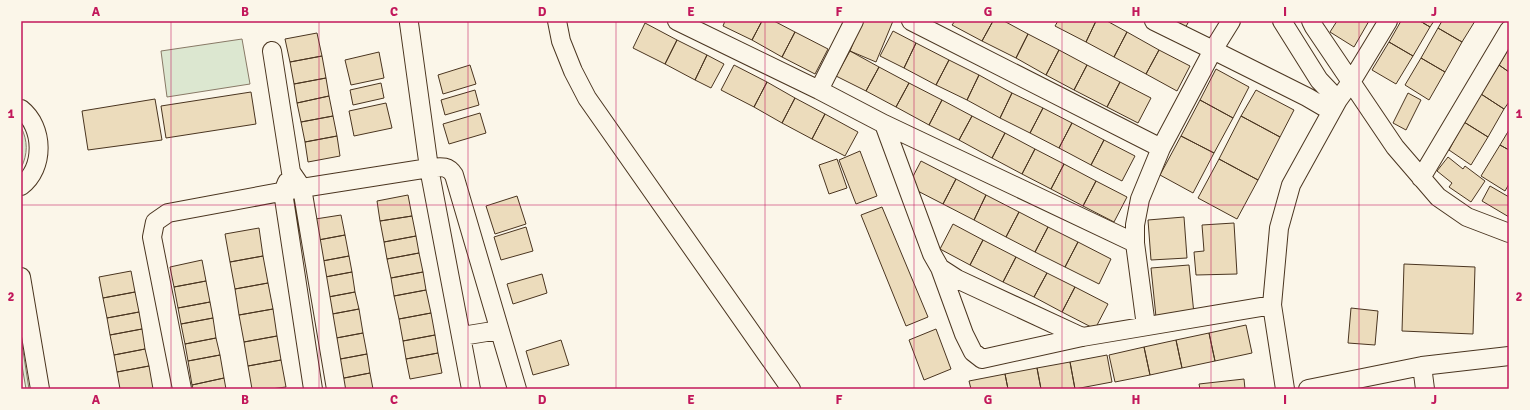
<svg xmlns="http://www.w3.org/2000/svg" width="1530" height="410" font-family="Signika,sans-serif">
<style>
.green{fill:#dce7d0;stroke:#887966}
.building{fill:#ecdcbc;stroke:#4a3520}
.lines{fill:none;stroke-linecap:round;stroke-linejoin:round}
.street-casing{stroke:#4a3520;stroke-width:20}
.street{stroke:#fbf6e9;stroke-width:18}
.grid{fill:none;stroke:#c2185b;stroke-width:1;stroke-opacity:0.55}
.neatline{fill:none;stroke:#c2185b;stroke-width:1.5}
.grid-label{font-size:13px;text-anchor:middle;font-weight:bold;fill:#c2185b}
</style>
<rect width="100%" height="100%" fill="#fbf6e9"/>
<!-- green -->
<path class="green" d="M242 39 250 84 167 97 161 51Z
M21 127C28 141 28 154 21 168Z
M21 338 29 389H26L21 360Z"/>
<!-- building -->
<path class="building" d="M725 21H762L752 40 723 26Z
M762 21H774L795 32 782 57 752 40Z
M862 21H893L876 62 850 51Z
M955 21H993L982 41 952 25Z
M993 21H1004L1028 34 1016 58 982 41Z
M1058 21H1096L1086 42 1055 26Z
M1096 21H1107L1127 32 1114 57 1086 42Z
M1164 21H1189L1183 32Z
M1337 21H1369L1354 47 1330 32Z
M1401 21H1420L1430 27 1413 56 1389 42Z
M1420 21H1434L1430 27Z
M1442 21H1475L1462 42 1438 28Z
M645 23 677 40 665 64 633 48Z
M1438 28 1462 42 1445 72 1421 58Z
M893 31 916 43 904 68 880 56Z
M795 32 828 49 815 74 782 57Z
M1127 32 1159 50 1146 74 1114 57Z
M317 33 322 56 290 62 285 39Z
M1028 34 1059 50 1046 75 1016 58Z
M677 40 707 55 695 80 665 64Z
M1389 42 1413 56 1396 84 1372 70Z
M916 43 949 60 936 85 904 68Z
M1509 48V72L1499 65Z
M1059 50 1087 65 1074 90 1046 75Z
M1159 50 1190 66 1177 91 1146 74Z
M850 51 879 67 866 91 836 76Z
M379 52 384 78 351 85 345 60Z
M707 55 724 64 711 88 695 80Z
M322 56 326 78 294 84 290 62Z
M1421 58 1445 72 1429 100 1405 85Z
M949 60 979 75 967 100 936 85Z
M470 65 476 84 443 94 438 75Z
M734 65 767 82 754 107 721 90Z
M1087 65 1120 82 1107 107 1074 90Z
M1499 65 1509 72V102L1504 109 1481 94Z
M879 67 909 83 896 107 866 91Z
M1216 69 1249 87 1233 118 1200 100Z
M979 75 1012 93 1000 118 967 100Z
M326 78 329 96 297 103 294 84Z
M767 82 795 98 782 123 754 107Z
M1120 82 1151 98 1138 123 1107 107Z
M381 83 384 98 353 105 350 90Z
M909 83 942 100 929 125 896 107Z
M475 90 479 105 445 115 441 100Z
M1256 90 1294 110 1280 137 1241 116Z
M251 92 256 124 166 138 161 106Z
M1012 93 1043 108 1030 133 1000 118Z
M1408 93 1421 100 1406 130 1393 123Z
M1481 94 1504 109 1488 137 1464 122Z
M329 96 333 116 301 122 297 103Z
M795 98 825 114 812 139 782 123Z
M155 99 162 140 88 150 82 111Z
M942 100 972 116 959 140 929 125Z
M1200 100 1233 118 1214 153 1181 136Z
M386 103 392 128 354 136 349 111Z
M1043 108 1072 123 1059 148 1030 133Z
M480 113 486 133 449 144 443 124Z
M825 114 858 132 845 156 812 139Z
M333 116 337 136 305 142 301 122Z
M972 116 1005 133 992 158 959 140Z
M1241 116 1280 137 1258 180 1219 159Z
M1464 122 1488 137 1471 165 1449 150Z
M1072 123 1104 140 1091 165 1059 148Z
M1509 130V150L1500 145Z
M1005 133 1035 149 1022 174 992 158Z
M337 136 340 156 308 162 305 142Z
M1181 136 1214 153 1193 193 1160 175Z
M1104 140 1135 156 1122 181 1091 165Z
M1500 145 1509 150V184L1505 191 1481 176Z
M1035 149 1064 164 1051 189 1022 174Z
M860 151 877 196 856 204 839 160Z
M1448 157 1463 169 1465 166 1485 181 1471 202 1449 187 1452 183 1437 171Z
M837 159 847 188 829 194 819 165Z
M1219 159 1258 180 1237 219 1198 198Z
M921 161 956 179 943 204 908 186Z
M1064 164 1096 181 1083 206 1051 189Z
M956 179 986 195 974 220 943 204Z
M1096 181 1127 197 1114 222 1083 206Z
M1490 186 1509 197V217L1482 201Z
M408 195 412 216 380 221 377 201Z
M986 195 1019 212 1006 237 974 220Z
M517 196 526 224 495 234 486 206Z
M882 207 928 317 906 326 861 215Z
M1019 212 1048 227 1035 252 1006 237Z
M341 215 345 235 313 241 309 220Z
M412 216 416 236 384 242 380 221Z
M1184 217 1187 258 1151 260 1148 220Z
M1234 223 1237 274 1196 275 1194 252 1204 251 1202 225Z
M953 224 983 240 970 265 940 249Z
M526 227 533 251 501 260 494 237Z
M1048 227 1078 242 1065 267 1035 252Z
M259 228 263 256 230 262 225 234Z
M345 235 349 256 317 262 313 241Z
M416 236 419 253 387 259 384 242Z
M983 240 1016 257 1003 282 970 265Z
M1078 242 1111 259 1099 284 1065 267Z
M419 253 423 272 391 278 387 259Z
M263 256 268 283 235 289 230 262Z
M349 256 352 272 320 278 317 262Z
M1016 257 1047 273 1034 297 1003 282Z
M202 260 206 281 174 287 170 267Z
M1404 264 1475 267 1473 334 1402 331Z
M1189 265 1194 314 1156 317 1151 268Z
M131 271 135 292 103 298 99 277Z
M352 272 355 292 323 298 320 278Z
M423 272 426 290 394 296 391 278Z
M1047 273 1075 287 1062 312 1034 297Z
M542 274 547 293 513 304 507 284Z
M206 281 210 302 178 308 174 287Z
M268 283 273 309 239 315 235 289Z
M1075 287 1108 304 1095 329 1062 312Z
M426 290 431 313 399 319 394 296Z
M135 292 139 312 107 318 103 298Z
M355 292 359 309 327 315 323 298Z
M210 302 213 318 181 324 178 308Z
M1351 308 1378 311 1375 345 1348 343Z
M273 309 277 336 244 342 239 315Z
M359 309 363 333 331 339 327 315Z
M139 312 142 329 110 335 107 318Z
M431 313 435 335 403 341 399 319Z
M213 318 216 338 185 344 181 324Z
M1246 325 1252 353 1215 361 1209 333Z
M142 329 145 349 114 355 110 335Z
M936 329 951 369 924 380 909 340Z
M363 333 367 354 335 360 331 339Z
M1209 333 1215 361 1182 368 1176 340Z
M435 335 438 353 406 359 403 341Z
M277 336 281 360 248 366 244 342Z
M216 338 220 355 188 361 185 344Z
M561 340 569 365 533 375 526 351Z
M1176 340 1182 368 1150 375 1144 347Z
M1144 347 1150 375 1115 382 1109 355Z
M145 349 149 366 117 372 114 355Z
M438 353 442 373 410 379 406 359Z
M367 354 370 373 339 379 335 360Z
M220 355 224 378 192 385 188 361Z
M1107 355 1112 382 1075 389 1070 362Z
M281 360 286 387 271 389H252L248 366Z
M1070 362 1075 389H1041L1037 368Z
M149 366 153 389H120L117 372Z
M1037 368 1041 389H1008L1005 374Z
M370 373 373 389H341L339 379Z
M1005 374 1008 389H971L969 381Z
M224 378 226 389H193L192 385Z
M1244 379 1245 389H1200L1199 384Z"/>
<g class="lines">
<!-- street casing -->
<g class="street-casing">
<path id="street" d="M557 21 561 41 573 71 587 98 791 389
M677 21 819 90 884 124 1135 243
M911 21 1161 148
M1154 21 1213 50 1231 21
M1282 21 1319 80 1338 100
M1311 21 1314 27 1395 147 1438 197 1467 217 1509 233
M409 23 429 168C440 167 448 165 454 175L517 389
M272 51 291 172 302 188 336 389
M819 90 854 21
M21 109C44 127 45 168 21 186
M884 124 932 254 940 268 957 279 1082 337
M1421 178 1509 30
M287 182 283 192 313 389
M940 268 964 334 973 352 982 359 1082 337 1272 305
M21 277 40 389
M1146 326 1135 243V225L1140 199 1161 148 1213 50 1307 97 1331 111
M462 336 499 330
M1422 366 1425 389
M182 389 152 237 155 222 168 213 302 188 429 168 471 389
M1285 389 1272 305 1279 228 1291 185 1338 100 1351 82 1388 21
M1308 389 1422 366 1509 356"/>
</g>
<!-- street -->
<use href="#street" class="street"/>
</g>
<!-- grid -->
<path class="grid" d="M171 21V389M319 21V389M468 21V389M616 21V389M765 21V389M914 21V389M1062 21V389M1211 21V389M1359 21V389M21 205H1509"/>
<!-- border -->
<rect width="1530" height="410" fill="none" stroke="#fbf6e9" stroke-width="44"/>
<rect x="22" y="22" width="1486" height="366" class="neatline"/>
<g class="grid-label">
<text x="96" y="16">A</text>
<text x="245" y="16">B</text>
<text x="394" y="16">C</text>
<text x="542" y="16">D</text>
<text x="691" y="16">E</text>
<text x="839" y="16">F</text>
<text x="988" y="16">G</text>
<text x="1136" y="16">H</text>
<text x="1285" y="16">I</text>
<text x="1434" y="16">J</text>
<text x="11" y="118">1</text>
<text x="1519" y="118">1</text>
<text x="11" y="301">2</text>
<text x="1519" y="301">2</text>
<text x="96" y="404">A</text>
<text x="245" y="404">B</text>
<text x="394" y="404">C</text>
<text x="542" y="404">D</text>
<text x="691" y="404">E</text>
<text x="839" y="404">F</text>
<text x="988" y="404">G</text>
<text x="1136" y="404">H</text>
<text x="1285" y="404">I</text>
<text x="1434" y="404">J</text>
</g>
</svg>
